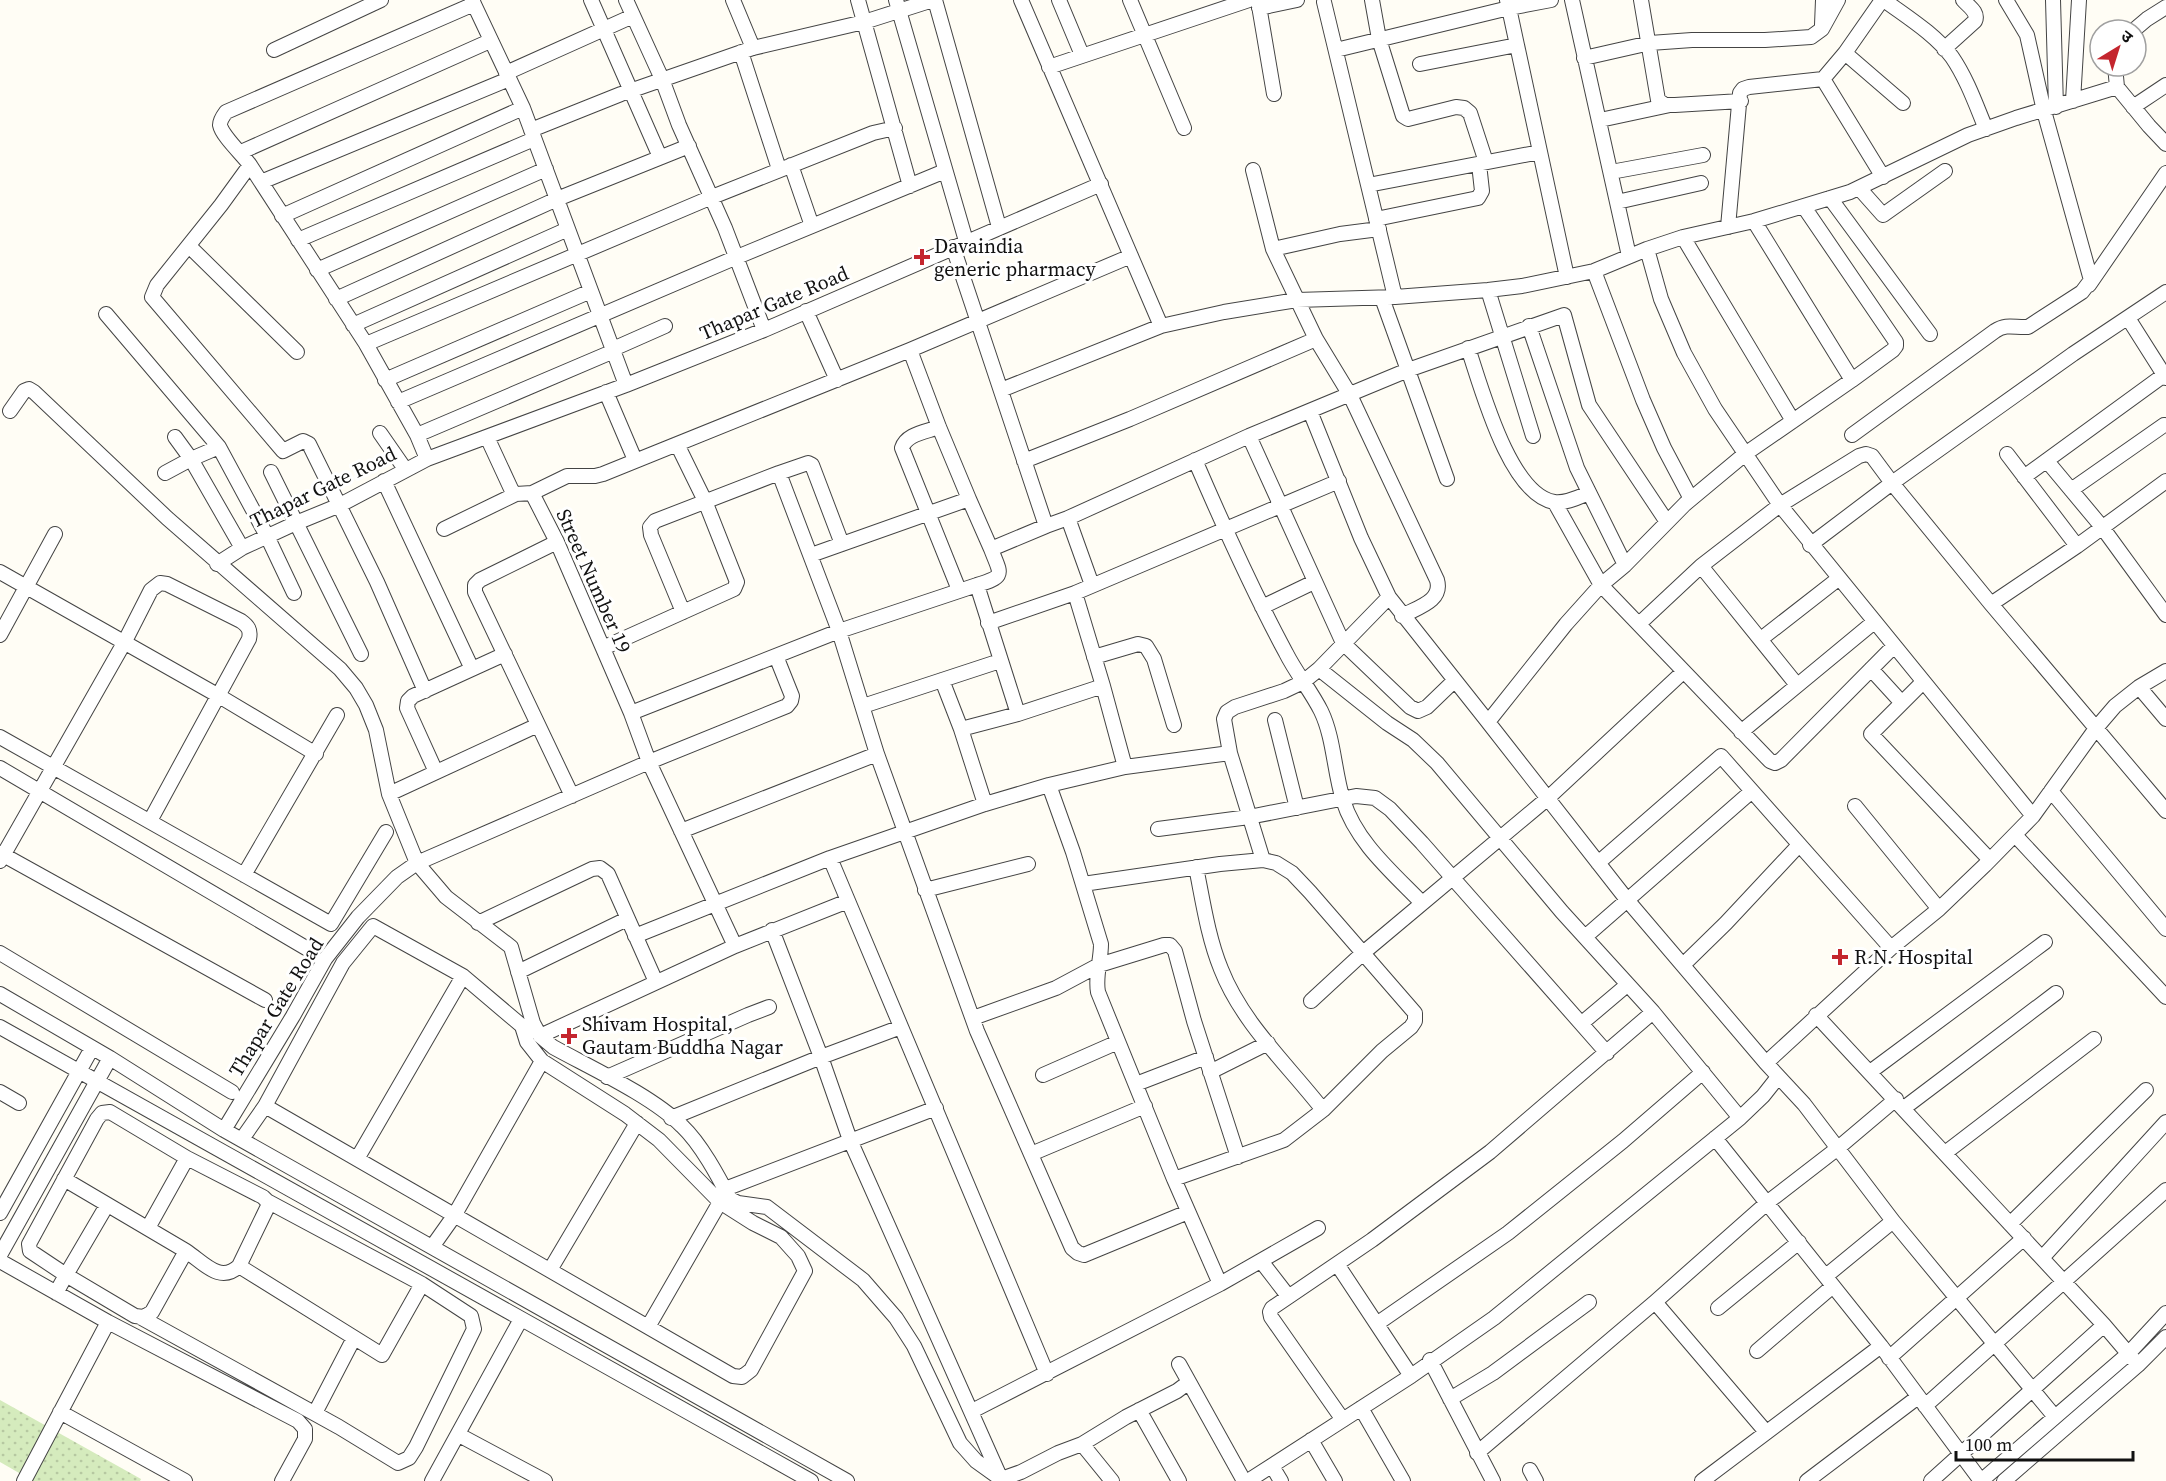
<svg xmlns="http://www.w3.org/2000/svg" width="2166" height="1481" font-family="'Source Serif 4','Noto Sans Devanagari',serif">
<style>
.park{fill:url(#park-dots)}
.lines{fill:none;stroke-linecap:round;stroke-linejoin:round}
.minor-casing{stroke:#444;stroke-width:16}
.minor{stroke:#fff;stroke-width:14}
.poi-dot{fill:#c4262e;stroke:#fff;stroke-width:2}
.labels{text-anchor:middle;stroke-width:6;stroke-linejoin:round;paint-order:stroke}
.poi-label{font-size:20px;fill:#111;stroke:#fff;text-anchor:start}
.street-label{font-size:20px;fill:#111;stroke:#fff}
</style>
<defs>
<pattern id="park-dots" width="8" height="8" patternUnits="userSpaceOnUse" patternTransform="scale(1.5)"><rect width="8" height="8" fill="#d5ebbd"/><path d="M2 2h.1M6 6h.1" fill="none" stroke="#b6c8a1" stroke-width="1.8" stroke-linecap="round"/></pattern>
</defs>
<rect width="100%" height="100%" fill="#fffdf5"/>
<!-- park -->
<path class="park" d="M0 1400 141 1479 140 1481H33L0 1462Z"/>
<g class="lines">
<!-- minor casing -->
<g class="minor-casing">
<path id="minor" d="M472 0 523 108 626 385
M591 0 660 157
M626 0 662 79 679 125 725 228 764 330
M733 0 753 48
M858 0 910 186
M896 0 966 241
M935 0 999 227
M1021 0 1161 326 1224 312 1297 300 1395 297 1488 290 1522 286 1594 271 1647 249 1683 237 1754 221 1850 192 1968 135 2016 118 2117 87 2115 66
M1059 0 1082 55
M1130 0 1184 128
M1258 0 1274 94
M1372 0 1379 39 1403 116 1408 119 1456 107 1464 108 1470 113 1486 162
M1507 0 1509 8 1551 0
M1572 0 1629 256
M1641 0 1658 100 1665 105H1675L1741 101
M1882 0 1845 53 1823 79 1883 177
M1884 0C1907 17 1935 34 1952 57 1967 79 1976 105 1986 129
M2053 0 2056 107
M1324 2 1395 297
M1259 8 1297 0
M1822 25 1823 0
M2134 30 2147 19 2166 7
M1944 49 1975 21C1979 12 1968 6 1963 0
M274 50 381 0
M1336 50 1509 8 1567 277
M741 52 779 169
M1845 53 1903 103
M1584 58 1650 43 1692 40H1765L1811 37 1822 29 1838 0
M1420 64 1517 45
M1049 67 1249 0
M506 73 633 16
M2117 87 2149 126 2166 144
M2073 101 2079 0
M2133 107 2166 85
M1600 120 1670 105
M531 130 621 94 753 48 864 22 933 0
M241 152 490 41
M250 165 221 205 157 285 152 297 283 451 303 441 309 444 377 582 425 691
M791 165 812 226
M1253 170 1273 249 1316 339 1350 395 1437 580C1443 601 1418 607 1402 616
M1611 172 1703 155
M261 182 509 79
M1368 185 1540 152
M1859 188 1883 215 1945 171
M1830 198 1930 334
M1617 202 1701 183
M1804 207 1896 342V346L1893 350 1852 380
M282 216 523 108
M1376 219 1478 198 1482 191 1479 164
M1754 221 1852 380 1745 454 1685 504 1625 565 1601 585 1566 624 1488 722 1628 901 1766 1063 1804 1104 1893 1221 2055 1417
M1728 227 1740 93 1743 89 1749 87 1823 79
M1683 237 1793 421
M298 240 534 139
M189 246 297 352
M953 247 1046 526 1068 518 1249 436 1408 370 1564 315 1589 405 1667 522
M1273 249 1340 234 1379 229
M1647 249 1661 299 1684 353 1715 409 1780 505 2033 816
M317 270 546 169
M1594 271 1643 400 1664 448 1691 499
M2089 285 2166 173
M1488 290 1533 436
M1382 298 1447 479
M336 299 557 199 689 146
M806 311 837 380
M106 314 219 447 267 536 294 593
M2128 318 2166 378
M353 325 568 229
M1529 326 1577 468 1625 565
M366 344 712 197 873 133 895 128
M1468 348C1481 386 1509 494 1554 502 1565 504 1579 497 1589 493
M613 349 665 326
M385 380 591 291
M1001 390 1161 326
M606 392 635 460
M398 402 737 257 945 171
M10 411 24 391 29 389 34 392 167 518 340 669 356 688 366 705 376 730 389 794 417 863 446 897 511 947 533 1023 540 1036 553 1047C591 1068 652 1096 682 1126 701 1144 718 1176 730 1199L738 1203 767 1207 863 1280 896 1318 914 1346 960 1443 976 1461 1001 1479 1021 1472 1058 1453 1082 1444 1126 1417 1177 1391 1189 1382
M1310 411 1361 538 1389 597 1488 722
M939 427C926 432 906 434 902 448L959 590
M380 433 405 469
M417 435 614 351
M1852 435 1995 331C2007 323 2015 328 2028 327L2082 292 2091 280 2044 111 2027 35 2006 0
M1249 436 1343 643 1410 707 1418 711 1427 707 1454 681
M175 437 191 459 242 548
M487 437 512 491 516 494 532 493 557 542 631 713 649 762 735 946
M2007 454 2077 546
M427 459 417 435 366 344 250 165C243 155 222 136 220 125 220 120 223 116 226 112L474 4
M1195 460C1223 525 1252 590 1286 653 1296 673 1311 691 1321 711 1334 738 1334 771 1343 800 1356 842 1392 872 1422 903
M1024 461 1130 419 1316 339
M2047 461 2102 527 2166 615
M271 472 361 654
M165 473 191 459 219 447
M779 473 808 463 812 465 842 544
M2024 477 2164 375
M384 481 472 669
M2071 490 2164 425
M532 493 567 476H595L603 474 910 350 1131 256
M969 499 991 549
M1555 503 1601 585 1770 761 1775 763 1781 760 1894 646
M1068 518 1092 585
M444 529 516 494
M557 542 480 580 475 585V592L572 796
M1810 545 1892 483 2073 354 2166 292
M811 555 969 499 939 427 910 350
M217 564 242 548 296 523 340 505 427 459 626 385 764 330 1101 184
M1701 566 1780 505 1859 456 1866 454 1872 456 1892 483 1991 604 2166 811
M0 572 219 696 316 754
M977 585C1006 576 1001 575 991 549L1046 526
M1075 593 1103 686 1125 767
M1991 604 2077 546 2166 481
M1262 607 1314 582
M683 612 651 535 650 527 655 521 779 473 839 631 877 754
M988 623 1075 593 1339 481
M1639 624 1701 566 1797 685
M0 635 55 534
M1761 639 1838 579
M603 648 734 589 737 582 705 501 677 444
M1094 657 1138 644 1146 646 1154 659 1174 725
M1319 669 1387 723 1413 740 1437 763 1562 912 1653 1012 1740 1118
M1871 669 1902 703
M942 680 961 729 985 804
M1923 682 1871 734 1990 860
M2139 687 2166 719
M863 706 1000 661
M631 713 839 631 977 585 1018 714
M1275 720 1297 808
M961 729 1018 714 1103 686
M1741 732 1874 622
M0 737 331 924 386 832
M0 768 306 948
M436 772 407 708 408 701 413 696 505 654
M1049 785 1125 767 1230 753
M2051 791 2166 929
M389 794 538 725
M1855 806 1939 909
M1158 829 1249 817 1356 796 1375 798 1390 809 1422 843 1607 1053
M681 831 877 754 977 1031 1072 1248 1078 1253 1084 1255 1188 1212
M2015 835 2166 997
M0 853 265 1000
M830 858 1047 1374
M1263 860 1230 753 1224 719 1227 712 1235 707 1284 691 1303 682 1319 669 1389 597
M0 861 124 643 151 590 160 583 167 584 241 621C248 626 251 630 249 639L150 821
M1598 863 1721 756 1891 948
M1196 867C1203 902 1208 937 1221 969 1242 1023 1288 1065 1323 1110
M244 875 337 715
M1083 884 1220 864 1263 860 1276 863 1292 873 1310 892 1415 1013V1021L1411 1027 1382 1051 1323 1110 1284 1140 1174 1179
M925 890 1028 864
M478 923 592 869 600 868 608 874 656 982
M772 930 821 1057 850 1140 1001 1479
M635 936 830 858 985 804 1049 785 1073 852 1101 944C1101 961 1095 976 1098 992L1174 1179 1220 1284
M1585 937 1752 791
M0 953 232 1092
M1683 965 1726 923 1799 845
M518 972 627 919
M0 994 110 1058 224 1130 847 1481
M1311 1001 1363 953 1548 798 1683 672
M1816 1015 2104 1325 2138 1365
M973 1018 1056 988 1099 965 1164 945H1170L1175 951 1194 1021 1238 1157
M1582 1023 1627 985
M0 1027 811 1481
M540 1036 735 946 848 901
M1766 1063 1891 948 1939 909 1985 865 2033 816 2097 727 2115 706 2139 687 2166 671
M1210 1072 1268 1043
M1870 1072 2045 942
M1043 1075 1118 1042
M607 1077 748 1015 769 1007
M1136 1084 1206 1057
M0 1092 19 1103
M1904 1108 2056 993
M671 1118 821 1057 901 1027
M224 1130 293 1016 325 959 358 917 397 877 417 863 649 762 787 706 791 701 792 696 776 656
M1715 1138 1881 1346 1981 1481
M242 1139 265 1106 343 963 373 926 463 976 522 1026 527 1042 542 1061 625 1114 659 1140 720 1202 753 1223 781 1237 798 1256 805 1271 751 1370 742 1377 733 1376 265 1106
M1945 1153 2094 1039
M1031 1154 1145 1106
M357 1159 463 976
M64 1179 186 1251
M725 1189 936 1108
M0 1213 92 1048
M2010 1224 2146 1090
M148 1228 187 1158
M432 1247 454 1216 542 1061
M0 1255 110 1058
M2042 1258 2166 1122
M0 1261 108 1322 298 1421 305 1429V1439L282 1481
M1261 1261 1288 1296
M1337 1264 1411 1376
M239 1266 382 1355 422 1284
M550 1270 637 1123
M1826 1276 1893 1221
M56 1293 66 1275 135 1316 144 1317 152 1312 186 1251C204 1263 220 1284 239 1266L268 1206 267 1201 263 1197 187 1158 110 1112 102 1113 97 1119 29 1244 30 1251 66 1275 107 1205
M1655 1302 1766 1432
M1718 1308 1799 1242
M140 1317 339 1427 398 1463 409 1458 416 1447 474 1329 471 1316 422 1284 267 1201
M1378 1323 1508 1233 1623 1141 1703 1072
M648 1327 720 1202
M1757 1351 1833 1286
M1889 1358 2024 1238
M1430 1360 1493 1481
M1179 1364 1244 1481
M1450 1399 1493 1373 1589 1302
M1925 1406 2166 1190
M1361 1408 1403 1481
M1139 1410 1179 1481
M972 1411 1220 1284 1318 1228
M60 1412 185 1481
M315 1413 354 1338
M1343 1420 1271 1317 1270 1312 1272 1308 1372 1240 1490 1152 1653 1012
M459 1435 545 1481
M1311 1440 1335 1481
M1082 1444 1112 1481
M1477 1453 1655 1302 1768 1202 1838 1148 1896 1099
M1272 1466 1281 1481
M1530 1470 1536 1481
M24 1481 108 1322
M432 1481 521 1319
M1248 1481 1411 1376 1494 1318 1740 1118 1763 1096 1778 1077
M1702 1481 1881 1346
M1807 1481 1918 1397
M1931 1481 2104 1325
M1981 1481 2128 1354 2166 1313
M2004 1481 2138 1365 2166 1337"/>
</g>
<!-- minor -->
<use href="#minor" class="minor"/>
</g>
<!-- markers -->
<g class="poi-dot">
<path d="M919 248h6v6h6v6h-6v6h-6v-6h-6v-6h6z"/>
<path d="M1837 948h6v6h6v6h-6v6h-6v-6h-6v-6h6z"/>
<path d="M566 1027h6v6h6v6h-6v6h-6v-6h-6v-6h6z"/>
</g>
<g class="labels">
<!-- poi labels -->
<g class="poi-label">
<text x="934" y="253">Davaindia<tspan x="934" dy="23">generic pharmacy</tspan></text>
<text x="1854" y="964">R.N. Hospital</text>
<text x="582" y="1031">Shivam Hospital,<tspan x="582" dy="23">Gautam Buddha Nagar</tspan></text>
</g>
<!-- street labels -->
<g class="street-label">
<text transform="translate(774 303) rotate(-23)" y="7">Thapar Gate Road</text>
<text transform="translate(323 487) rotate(-26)" y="7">Thapar Gate Road</text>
<text transform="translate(594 581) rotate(66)" y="7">Street Number 19</text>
<text transform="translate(276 1007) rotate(-58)" y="7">Thapar Gate Road</text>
</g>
</g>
<!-- north arrow -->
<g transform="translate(2118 48) rotate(38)"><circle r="28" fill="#ffffff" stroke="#a0a0a0" stroke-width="1.5"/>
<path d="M0-4.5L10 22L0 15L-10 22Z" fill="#c4262e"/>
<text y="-9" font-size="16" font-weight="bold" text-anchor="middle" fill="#111111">उ</text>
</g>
<!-- scale -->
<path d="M1956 1451v9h177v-9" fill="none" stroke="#111111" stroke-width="3"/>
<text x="1965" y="1451" font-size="18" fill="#111111" stroke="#ffffff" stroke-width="4.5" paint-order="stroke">100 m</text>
</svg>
